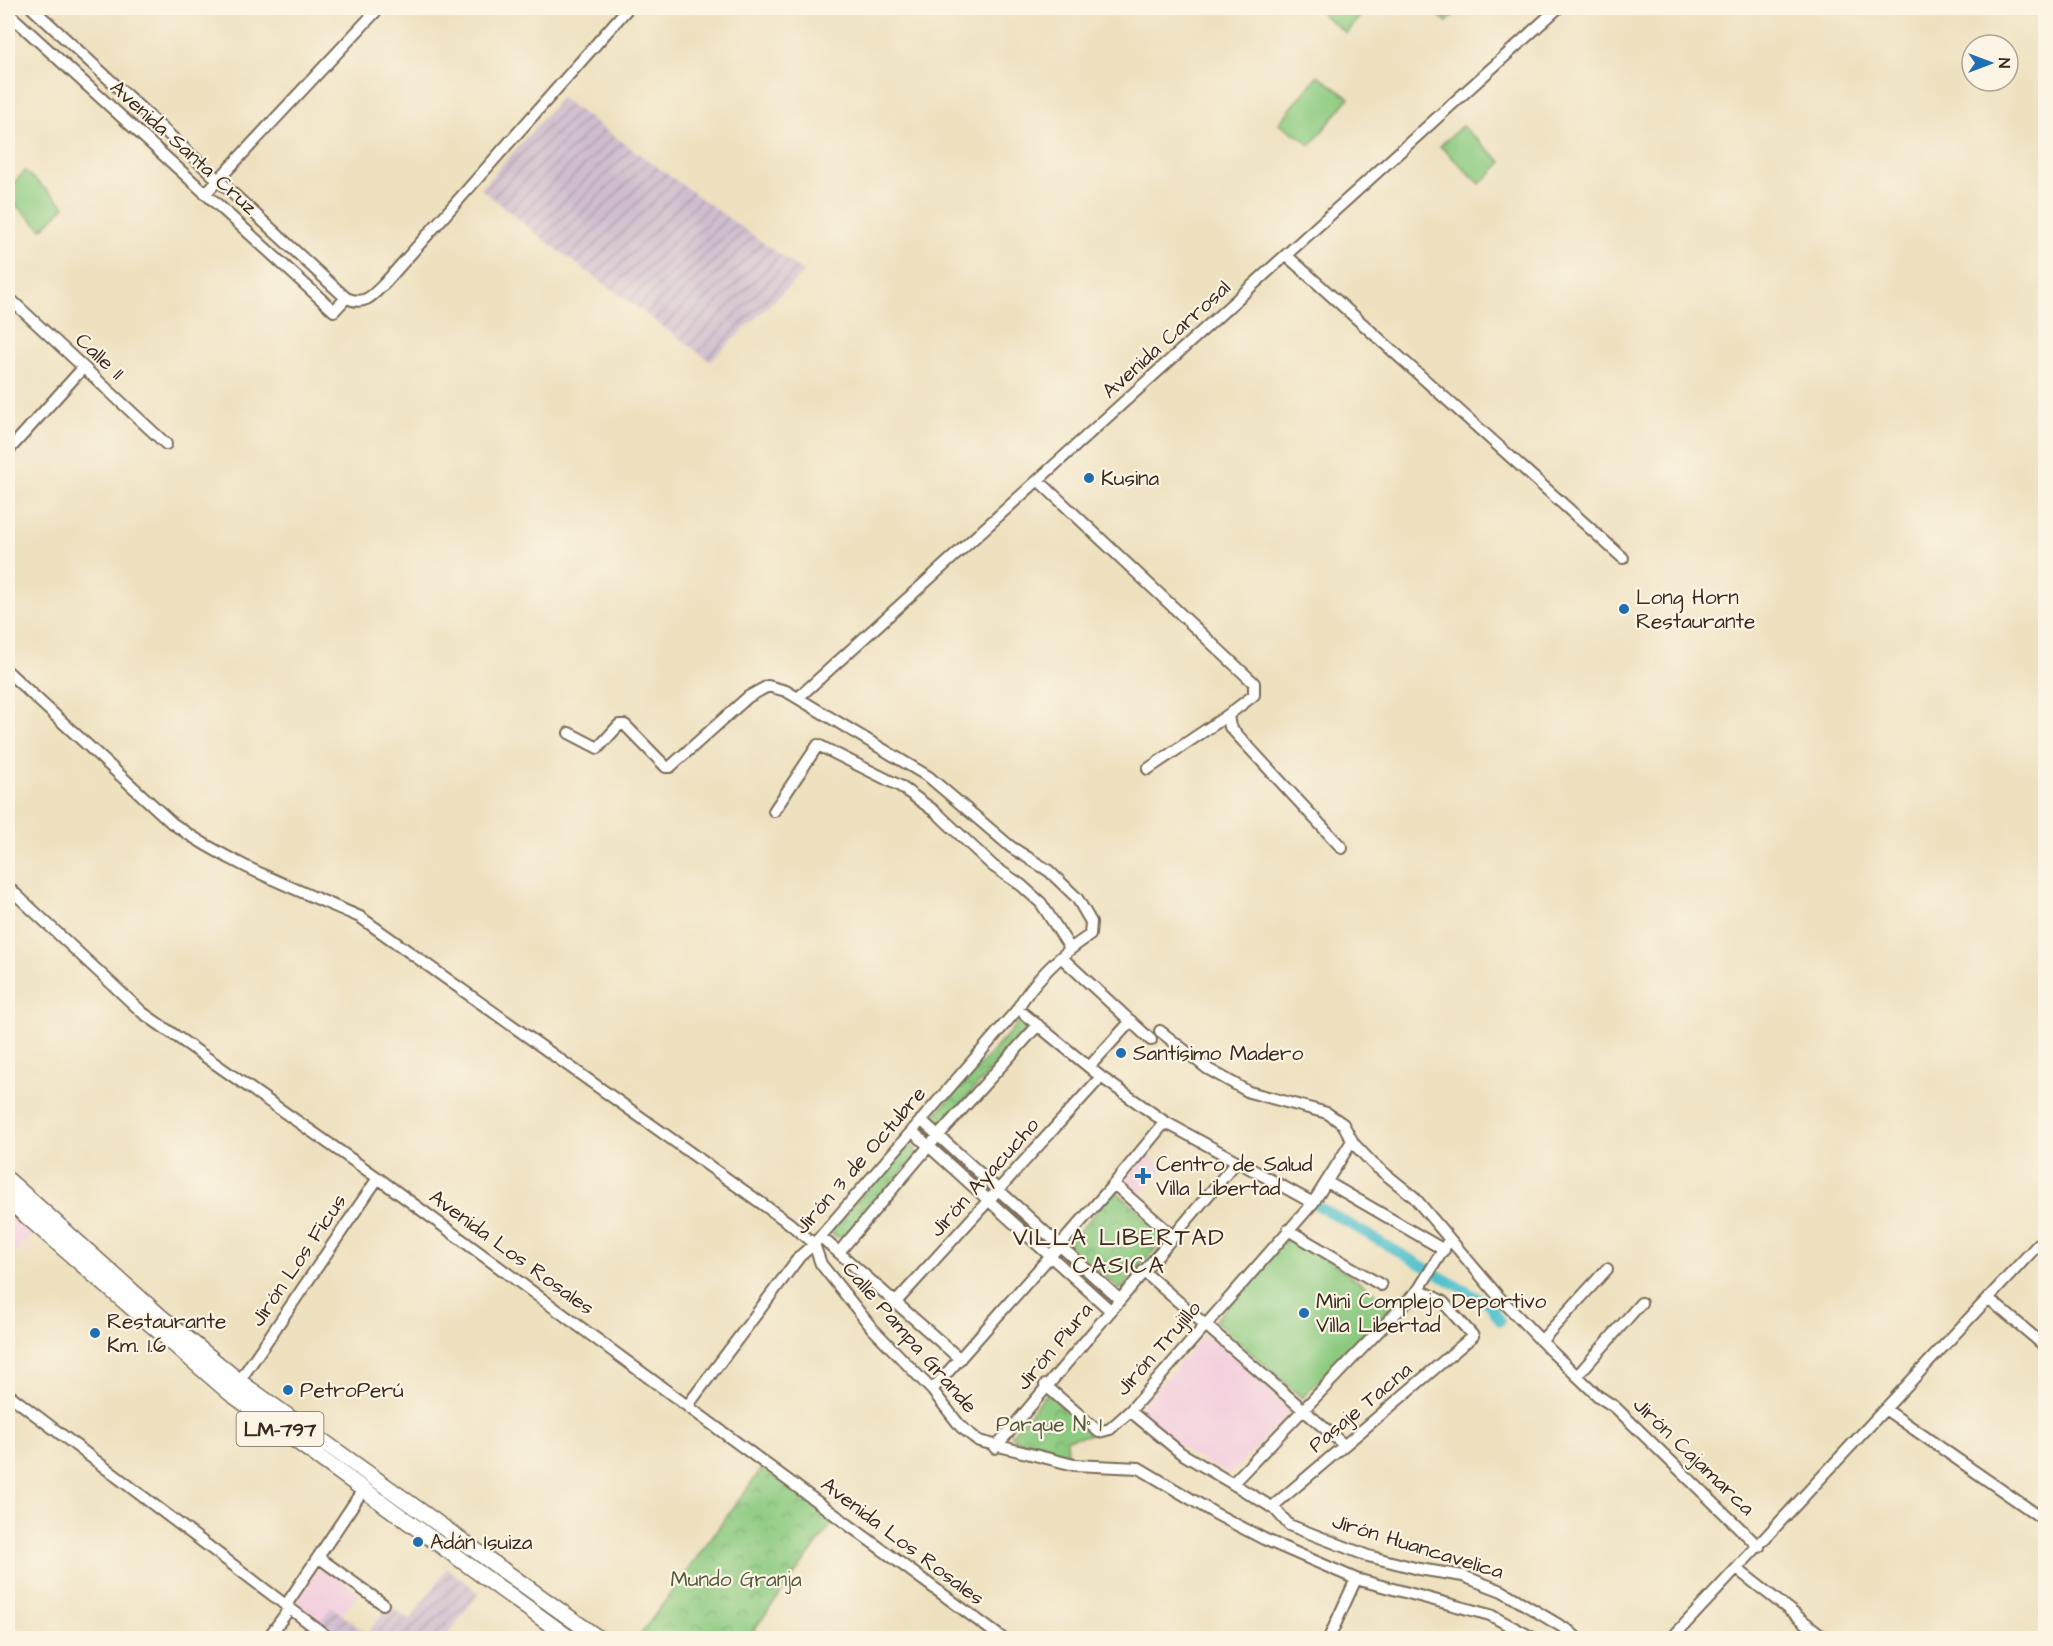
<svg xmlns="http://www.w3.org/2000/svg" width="2053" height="1646" font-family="'Architects Daughter',sans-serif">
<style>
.built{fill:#f3cfde}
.industrial{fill:url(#industrial-furrows)}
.grass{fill:url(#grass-dots);stroke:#647a4f;stroke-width:1.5}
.park{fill:url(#park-crowns);stroke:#647a4f;stroke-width:1.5}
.pitch{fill:#8cca80;stroke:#647a4f;stroke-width:1.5}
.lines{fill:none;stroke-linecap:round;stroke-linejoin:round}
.canal{stroke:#54c1cc;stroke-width:10}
.minor-casing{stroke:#7a6a57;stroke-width:14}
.primary-casing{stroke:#7a6a57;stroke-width:18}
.minor{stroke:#fff;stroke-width:10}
.primary{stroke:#fff;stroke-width:15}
.poi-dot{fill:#1f6fb2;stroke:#fcf5e5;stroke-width:2}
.labels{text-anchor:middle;stroke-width:4.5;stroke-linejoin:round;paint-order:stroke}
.shield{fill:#fcf5e5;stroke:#75675a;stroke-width:1.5}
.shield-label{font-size:20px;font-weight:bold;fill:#3b2a1e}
.street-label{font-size:21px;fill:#3b2a1e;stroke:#fcf5e5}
.poi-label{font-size:21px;fill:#3b2a1e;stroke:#fcf5e5;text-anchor:start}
.park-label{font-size:21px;fill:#535a3b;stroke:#fcf5e5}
.quarter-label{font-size:24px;letter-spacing:1.5px;fill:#3b2a1e;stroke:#fcf5e5}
</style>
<defs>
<pattern id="industrial-furrows" width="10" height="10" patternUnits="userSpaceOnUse" patternTransform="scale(1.5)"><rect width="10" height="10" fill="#cfbdce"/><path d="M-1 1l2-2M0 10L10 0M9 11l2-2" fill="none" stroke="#a99aa7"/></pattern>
<pattern id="grass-dots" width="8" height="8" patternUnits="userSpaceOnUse" patternTransform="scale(1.5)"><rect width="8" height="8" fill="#8cca80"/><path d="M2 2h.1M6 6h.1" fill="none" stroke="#74a468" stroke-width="1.8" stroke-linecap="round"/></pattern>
<pattern id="park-crowns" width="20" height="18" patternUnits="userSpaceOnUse" patternTransform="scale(1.5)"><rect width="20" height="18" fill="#8cca80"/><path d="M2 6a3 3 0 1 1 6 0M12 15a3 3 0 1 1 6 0" fill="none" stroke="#74a468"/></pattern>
</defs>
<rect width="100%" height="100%" fill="#fcf5e5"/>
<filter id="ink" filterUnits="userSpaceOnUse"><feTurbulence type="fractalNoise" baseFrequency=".0167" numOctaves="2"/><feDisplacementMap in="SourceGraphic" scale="12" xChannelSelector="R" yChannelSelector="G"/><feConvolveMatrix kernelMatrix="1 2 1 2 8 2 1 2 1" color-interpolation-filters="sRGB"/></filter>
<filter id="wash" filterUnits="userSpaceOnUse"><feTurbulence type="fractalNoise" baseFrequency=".008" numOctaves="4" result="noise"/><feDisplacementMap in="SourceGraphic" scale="24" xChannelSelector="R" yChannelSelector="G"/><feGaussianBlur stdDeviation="1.35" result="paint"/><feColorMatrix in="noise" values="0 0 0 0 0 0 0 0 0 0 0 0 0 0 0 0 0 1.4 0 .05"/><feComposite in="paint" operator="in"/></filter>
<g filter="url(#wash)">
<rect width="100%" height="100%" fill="#eee1c0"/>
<!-- built -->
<path class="built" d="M1147 1154 1163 1167 1138 1197 1123 1184Z
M16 1215 36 1232 8 1260V1223Z
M1209 1335 1289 1406 1290 1412 1233 1472 1228 1474 1191 1455 1140 1413 1139 1408 1170 1373 1176 1371 1175 1368 1203 1336Z
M326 1569 359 1593 342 1615 317 1626 293 1607 316 1570Z"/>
<!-- industrial -->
<path class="industrial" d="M561 98 804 272 710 361 547 242 481 189Z
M447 1568 479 1593 445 1638H333L317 1626 332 1607 367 1634 389 1605 410 1620Z"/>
<!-- grass -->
<path class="grass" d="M943 1145 992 1190 988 1194 938 1150Z
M1001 1199 1051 1243 1047 1248 997 1204Z"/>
<!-- park -->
<path class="park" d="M1020 1021 1025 1022 1029 1028 940 1127 937 1126 932 1118Z
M906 1147H915L916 1156 844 1238 833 1236 832 1229Z
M1115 1190 1167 1236 1120 1290 1068 1244Z
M1047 1393 1093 1434 1067 1439 1068 1454 1014 1439 1011 1435Z
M763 1467 835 1520 748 1638H638Z"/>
<!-- pitch -->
<path class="pitch" d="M1314 8H1367L1346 33Z
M1428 8H1460L1447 22Z
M1318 75 1349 98 1311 145 1279 123Z
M1462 126 1502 162 1480 184 1440 146Z
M25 171 65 206 42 229 8 198V189Z
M1292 1236 1393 1305 1302 1398 1215 1321 1287 1238Z"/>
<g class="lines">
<!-- canal -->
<path class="canal" d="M1313 1203 1489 1304 1500 1321"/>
</g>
</g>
<g filter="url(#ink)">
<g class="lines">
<!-- minor casing -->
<g class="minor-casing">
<path id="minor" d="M32 8 346 298C365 306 372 296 385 283L628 8
M8 13 334 311 346 298
M205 194 379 8
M1286 255 1623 558
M8 297 166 444
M8 451 83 368
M1039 481 1254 683V695L1228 715 1230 727 1342 848
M8 672 172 823C229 864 296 889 360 917L789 1223 814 1244 821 1264 872 1328 932 1390 961 1427 979 1441 1074 1465 1139 1468 1216 1514 1264 1539 1356 1579 1490 1615 1533 1638
M799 697 1558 8
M569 733 598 748 619 725H625L666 767H670L748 697 768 686 786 691 929 777 1011 847 1049 871 1077 898 1091 922 1090 935C1061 954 1033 981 1016 1011L814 1244 800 1256 688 1405
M1148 769 1228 715
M774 811 818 745 900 786 937 813 993 866 1021 885 1041 903 1070 948
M8 887 143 1013 378 1178 1002 1638
M1061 957 1151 1040
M1024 1014 1101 1077 1165 1122 1313 1203
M1160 1031 1208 1069 1249 1092 1327 1113 1343 1124 1354 1144 1373 1164 1414 1197 1498 1296 1552 1352 1598 1396 1615 1407 1759 1547
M1089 1067 1131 1021
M921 1120 1119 1299
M912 1131 1110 1310
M1327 1182 1444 1250
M1114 1184 1173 1236
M1288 1230 1381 1285
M821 1237 960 1359
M839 1252 929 1146 1038 1025
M1143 1271 1344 1445
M1988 1298 2046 1347
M896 1302 1101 1077
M1541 1341 1607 1269
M1577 1376 1641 1303
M1045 1385 1099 1432 1110 1429 1130 1411 1313 1203 1352 1141
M236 1386 378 1178
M932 1390 1114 1184 1165 1122
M8 1394 329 1638
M1885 1409 2046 1521
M1130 1411 1181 1453 1275 1509 1289 1525 1368 1556 1419 1569 1463 1576 1502 1591 1569 1631 1577 1638
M995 1448 1237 1161
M1233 1483 1419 1289 1449 1240
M1272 1507 1473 1336 1443 1302 1419 1289
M318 1557 383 1604
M1737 1569 1825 1638
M286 1605 363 1490
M268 1638 290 1608
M1329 1638 1356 1579
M1672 1638 2046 1236"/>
</g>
<!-- primary casing -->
<g class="primary-casing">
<path id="primary" d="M8 1180 161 1317 240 1382 598 1638
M8 1200 230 1393 569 1638"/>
</g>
<!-- minor -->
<use href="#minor" class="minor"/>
<!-- primary -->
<use href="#primary" class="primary"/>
</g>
</g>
<!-- markers -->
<g class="poi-dot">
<circle cx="1089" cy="478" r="6"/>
<circle cx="1624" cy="609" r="6"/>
<circle cx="1121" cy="1053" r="6"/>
<path d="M1140 1167h6v6h6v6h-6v6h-6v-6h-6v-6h6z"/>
<circle cx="1304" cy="1313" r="6"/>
<circle cx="95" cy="1333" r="6"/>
<circle cx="288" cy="1390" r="6"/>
<circle cx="418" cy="1542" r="6"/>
</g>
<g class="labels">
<!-- shield labels -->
<rect class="shield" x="236.5" y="1412" width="87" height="34" rx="4.5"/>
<g class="shield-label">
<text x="280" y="1436">LM-797</text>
</g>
<!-- street labels -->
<g class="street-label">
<text transform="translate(184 147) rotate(42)" y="7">Avenida Santa Cruz</text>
<text transform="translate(1166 339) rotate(-42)" y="7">Avenida Carrosal</text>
<text transform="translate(100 356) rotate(43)" y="7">Calle 11</text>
<text transform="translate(860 1160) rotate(-49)" y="7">Jirón 3 de Octubre</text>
<text transform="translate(984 1177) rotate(-48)" y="7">Jirón Ayacucho</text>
<text transform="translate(512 1252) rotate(36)" y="7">Avenida Los Rosales</text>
<text transform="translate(298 1260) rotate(-56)" y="7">Jirón Los Ficus</text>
<text transform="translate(910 1337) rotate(49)" y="7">Calle Pampa Grande</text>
<text transform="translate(1054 1346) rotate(-50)" y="7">Jirón Piura</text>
<text transform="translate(1158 1348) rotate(-49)" y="7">Jirón Trujillo</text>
<text transform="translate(1360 1407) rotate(-40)" y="7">Pasaje Tacna</text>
<text transform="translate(1694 1456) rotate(44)" y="7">Jirón Cajamarca</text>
<text transform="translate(903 1541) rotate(37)" y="7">Avenida Los Rosales</text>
<text transform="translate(1418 1546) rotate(17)" y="7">Jirón Huancavelica</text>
</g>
<!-- poi labels -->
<g class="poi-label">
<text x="1101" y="485">Kusina</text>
<text x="1636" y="604">Long Horn<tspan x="1636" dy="24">Restaurante</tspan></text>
<text x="1133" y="1060">Santísimo Madero</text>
<text x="1156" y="1171">Centro de Salud<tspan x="1156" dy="24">Villa Libertad</tspan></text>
<text x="1316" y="1308">Mini Complejo Deportivo<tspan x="1316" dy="24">Villa Libertad</tspan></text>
<text x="107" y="1328">Restaurante<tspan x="107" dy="24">Km. 1.6</tspan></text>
<text x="300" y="1397">PetroPerú</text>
<text x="430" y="1549">Adán Isuiza</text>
</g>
<!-- park labels -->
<g class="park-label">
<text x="1049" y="1431">Parque N° 1</text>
<text x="736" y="1586">Mundo Granja</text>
</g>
<!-- quarter labels -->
<g class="quarter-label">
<text x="1119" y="1245">VILLA LIBERTAD<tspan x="1119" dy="28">CASICA</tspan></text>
</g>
</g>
<!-- margin -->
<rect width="2053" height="1646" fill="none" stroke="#fcf5e5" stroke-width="30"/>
<!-- north arrow -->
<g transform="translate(1990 63) rotate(90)"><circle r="28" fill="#fcf5e5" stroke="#afa495" stroke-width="1.5"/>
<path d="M0-4.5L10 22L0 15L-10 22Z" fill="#1f6fb2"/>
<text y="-9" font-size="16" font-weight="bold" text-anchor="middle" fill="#3b2a1e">N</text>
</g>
</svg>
